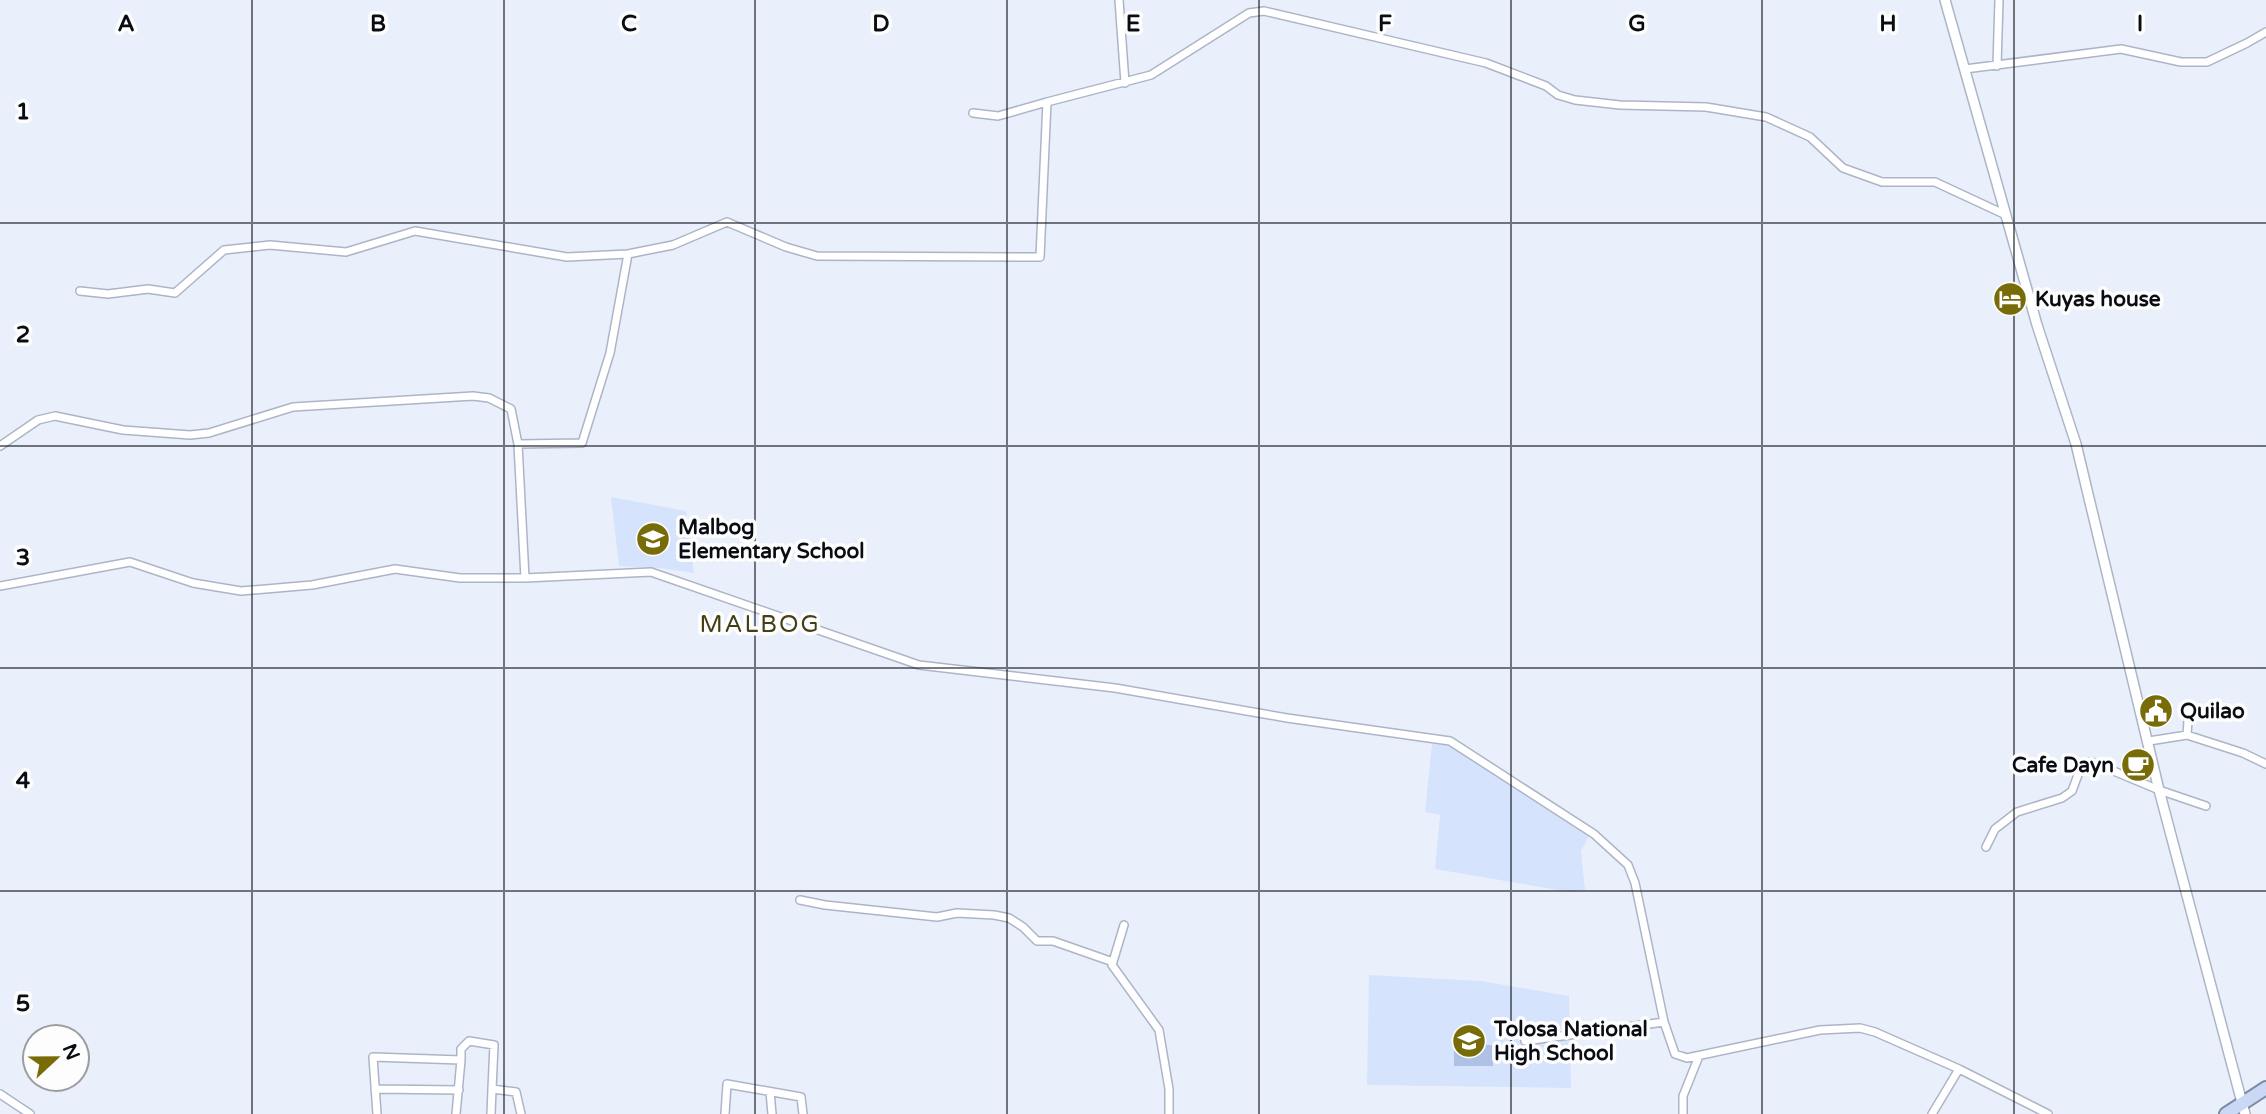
<svg xmlns="http://www.w3.org/2000/svg" width="2266" height="1114" font-family="'Varela Round',sans-serif">
<style>
.built{fill:#d6e3fd}
.green{fill:#afc1e5}
.lines{fill:none;stroke-linecap:round;stroke-linejoin:round}
.minor-casing{stroke:#acb5c7;stroke-width:10}
.tertiary-casing{stroke:#acb5c7;stroke-width:12}
.trunk-casing{stroke:#7e8ba5;stroke-width:16}
.minor{stroke:#fff;stroke-width:7}
.tertiary{stroke:#fff;stroke-width:9}
.trunk{stroke:#cad8f6;stroke-width:12}
.grid{fill:none;stroke:#090c12;stroke-width:2;stroke-opacity:0.55}
.labels{text-anchor:middle;stroke-width:7;stroke-linejoin:round;paint-order:stroke}
.poi-label{font-size:21px;font-weight:bold;fill:#090c12;stroke:#fdfdfd;text-anchor:start}
.quarter-label{font-size:24px;letter-spacing:2px;fill:#433e14;stroke:#fdfdfd}
.grid-label{font-size:23px;text-anchor:middle;font-weight:bold;fill:#090c12;stroke:#fdfdfd;stroke-width:7;stroke-linejoin:round;paint-order:stroke}
</style>
<rect width="100%" height="100%" fill="#eaf0fb"/>
<!-- built -->
<path class="built" d="M611 497 686 511 694 573 659 568 619 566Z
M1432 744 1449 745 1589 836 1581 851 1585 890 1569 892 1435 869 1440 815 1425 812Z
M1369 975 1481 981 1569 996 1571 1088 1367 1085Z"/>
<!-- green -->
<path class="green" d="M1454 1045H1493V1066H1454Z"/>
<g class="lines">
<!-- minor casing -->
<g class="minor-casing">
<path id="minor" d="M1119 0 1125 83
M1997 66 1999 0
M1965 69 2121 49 2181 62H2207L2247 43 2266 32
M973 113 998 116 1047 102
M80 291 108 294 148 289 175 293 224 250 270 245 346 252 415 231 567 257 628 254
M518 444 582 443 610 353 628 254 673 245 727 222 786 247 817 256 1040 257 1047 102 1151 75 1249 13 1264 11 1486 63 1546 86 1558 95 1575 100 1620 105 1706 107 1766 117 1810 137 1843 168 1882 182H1935L2006 215
M0 446 38 420 55 416 123 430 190 435 209 433 293 407 473 396 489 398 511 409 518 444 525 578
M0 586 130 562 193 583 241 591 312 585 395 569 460 578H525L651 572 919 665 1115 688 1287 718 1450 741 1594 834 1628 865 1635 883 1664 1022 1675 1054 1687 1058 1820 1030 1860 1028 1875 1032 1959 1069 2048 1114
M2187 735 2189 706
M2149 741 2187 735 2243 753 2266 764
M1986 847 1995 829 2017 812 2062 798 2072 791 2082 764 2092 762 2159 790 2206 806
M800 900 825 905 937 917 957 913 994 915 1009 918 1023 927 1037 941H1053L1113 962
M1124 925 1112 965 1159 1030 1169 1089V1114
M1525 1041 1664 1022
M461 1060V1049L469 1041 494 1045 492 1089
M375 1089 459 1090
M770 1092 772 1114
M0 1094 30 1114
M377 1114 373 1057 461 1060 456 1114
M491 1114 492 1089 516 1092 521 1114
M725 1114 727 1084 801 1097 803 1114
M1683 1114V1096L1699 1056
M1932 1114 1959 1069"/>
</g>
<!-- tertiary casing -->
<g class="tertiary-casing">
<path id="tertiary" d="M1945 0 2037 325 2076 444 2159 790 2245 1114"/>
</g>
<!-- trunk casing -->
<g class="trunk-casing">
<path id="trunk" d="M2226 1114 2266 1088"/>
</g>
<!-- minor -->
<use href="#minor" class="minor"/>
<!-- tertiary -->
<use href="#tertiary" class="tertiary"/>
<!-- trunk -->
<use href="#trunk" class="trunk"/>
</g>
<!-- grid -->
<path class="grid" d="M252 0V1114M504 0V1114M755 0V1114M1007 0V1114M1259 0V1114M1511 0V1114M1762 0V1114M2014 0V1114M0 223H2266M0 446H2266M0 668H2266M0 891H2266"/>
<!-- icons -->
<defs>
<g id="hotel-disc" transform="scale(1.75)"><circle r="9.5" fill="#776c07" stroke="#fdfdfd"/><path d="M-6-4.5h1.5V1H6V5H4.5V3h-9V5H-6ZM-4 0a1.8 1.8 0 1 1 3.6 0ZM.5 0V-2.5h3Q6-2.5 6 0Z" fill="#fff"/></g>
<g id="school-disc" transform="scale(1.75)"><circle r="9.5" fill="#776c07" stroke="#fdfdfd"/><path d="M0-5L7-2L0 1L-7-2ZM-4 1L0 2.5L4 1V4Q0 6-4 4Z" fill="#fff"/></g>
<g id="civic-disc" transform="scale(1.75)"><circle r="9.5" fill="#776c07" stroke="#fdfdfd"/><path d="M-.6-6.5H3V-4.5H.6V-3L4-1V1h2V6H-6V1h2V-1L-.6-3ZM-1.2 2.5V6h2.4V2.5Z" fill="#fff"/></g>
<g id="cafe-disc" transform="scale(1.75)"><circle r="9.5" fill="#776c07" stroke="#fdfdfd"/><path d="M-5.5-4.5H6V0H3Q3 3.5 0 3.5H-2.5Q-5.5 3.5-5.5 0ZM3-3.2v2h1.7v-2ZM-6 4.5H4V6H-6Z" fill="#fff"/></g>
</defs>
<g fill-rule="evenodd">
<use href="#hotel-disc" x="2010" y="299"/>
<use href="#school-disc" x="653" y="539"/>
<use href="#civic-disc" x="2156" y="711"/>
<use href="#cafe-disc" x="2138" y="765"/>
<use href="#school-disc" x="1469" y="1041"/>
</g>
<g class="labels">
<!-- poi labels -->
<g class="poi-label">
<text x="2035" y="306">Kuyas house</text>
<text x="678" y="534">Malbog<tspan x="678" dy="24">Elementary School</tspan></text>
<text x="2180" y="718">Quilao</text>
<text x="2114" y="772" text-anchor="end">Cafe Dayn</text>
<text x="1494" y="1036">Tolosa National<tspan x="1494" dy="24">High School</tspan></text>
</g>
<!-- quarter labels -->
<g class="quarter-label">
<text x="760" y="632">MALBOG</text>
</g>
</g>
<g class="grid-label">
<text x="126" y="31">A</text>
<text x="378" y="31">B</text>
<text x="629" y="31">C</text>
<text x="881" y="31">D</text>
<text x="1133" y="31">E</text>
<text x="1385" y="31">F</text>
<text x="1637" y="31">G</text>
<text x="1888" y="31">H</text>
<text x="2140" y="31">I</text>
<text x="23" y="119">1</text>
<text x="23" y="342">2</text>
<text x="23" y="565">3</text>
<text x="23" y="788">4</text>
<text x="23" y="1011">5</text>
</g>
<!-- north arrow -->
<g transform="translate(56 1058) rotate(68)"><circle r="33" fill="#fdfdfd" stroke="#9b9d9f" stroke-width="2"/>
<path d="M0-5L12 26L0 18L-12 26Z" fill="#776c07"/>
<text y="-10" font-size="19" font-weight="bold" text-anchor="middle" fill="#090c12">N</text>
</g>
</svg>
